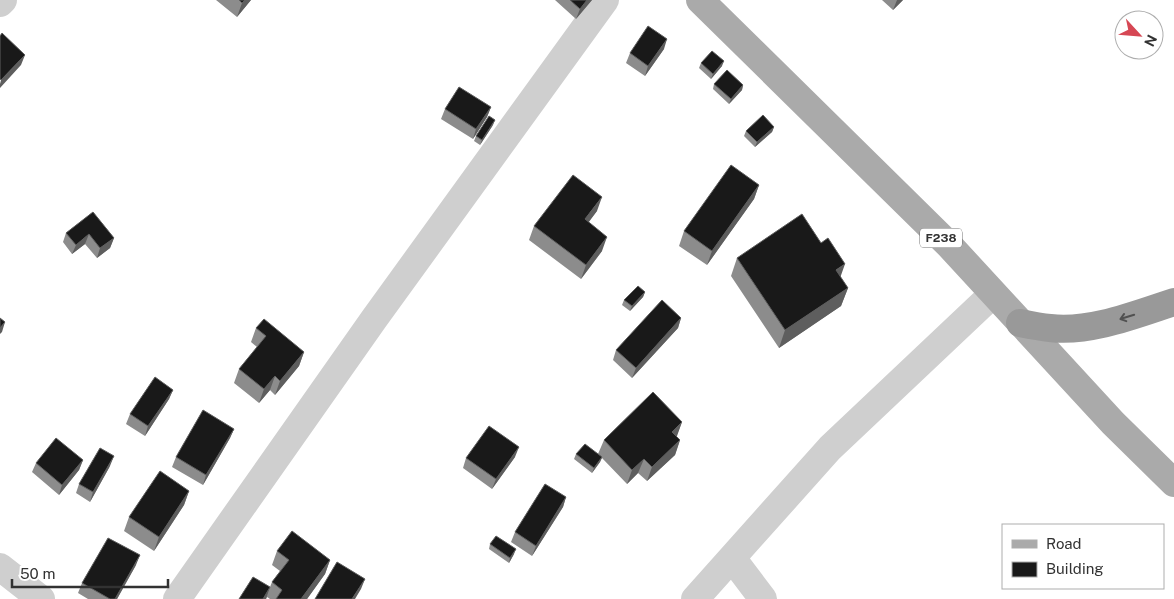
<svg xmlns="http://www.w3.org/2000/svg" width="1174" height="599" font-family="'Public Sans',sans-serif">
<style>
.lines{fill:none;stroke-linecap:round;stroke-linejoin:round}
.minor{stroke:#cfcfcf;stroke-width:28}
.major{stroke:#aaa;stroke-width:28}
.highway{stroke:#999;stroke-width:28}
.wall{fill:#8c8c8c}
.shaded-wall{fill:#5e5e5e}
.building{fill:#191919;stroke:#5e5e5e}
.oneway{stroke:#515151}
.labels{text-anchor:middle;stroke-width:5;stroke-linejoin:round;paint-order:stroke}
.shield{fill:#fff;stroke:#707070;stroke-width:1}
.shield-label{font-size:12px;font-weight:bold;fill:#323232}
</style>
<rect width="100%" height="100%" fill="#fff"/>
<g class="lines">
<!-- minor -->
<path class="minor" d="M0 3 3 0
M732 558 763 599
M0 567 41 599
M177 599 374 319 605 0
M695 599 830 448 993 294"/>
<!-- major -->
<path class="major" d="M700 0 949 245 1113 423 1174 483"/>
<!-- highway -->
<path class="highway" d="M1020 323C1030 325 1040 327 1050 328 1090 333 1137 314 1174 302"/>
</g>
<!-- wall -->
<path class="wall" d="M216 0H251L237 17Z
M555 0H592L576 19Z
M882 0H903L893 10Z
M664 49 645 76 626 63 630 53Z
M701 63 722 66 711 79 699 68Z
M714 84 743 85 742 90 729 104 713 89Z
M491 107 487 117 473 139 441 119 445 109Z
M493 125 480 145 474 141 476 136Z
M774 127 772 132 755 147 744 136 746 131Z
M759 185 754 199 707 265 679 246 684 231Z
M597 211 588 222 602 251 581 279 529 240 534 226Z
M93 212 114 238 110 248 97 258 85 244 72 254 63 242 66 233Z
M737 258 840 277 848 288 841 306 779 348 731 276Z
M645 292 643 297 630 311 622 305 624 300Z
M681 318 678 328 632 378 613 360 616 350Z
M256 328 304 352 299 366 275 395 270 390 259 403 234 383 239 369 257 347 251 342Z
M173 390 169 399 145 436 126 424 130 414Z
M682 422 676 437 680 440 675 455 647 481 638 473 627 484 602 458 600 462 592 473 574 459 576 454H598L604 440Z
M234 429 230 438 203 485 172 467 176 457Z
M515 457 492 489 463 468 466 458Z
M83 460 79 470 59 495 32 472 36 463Z
M110 466 90 502 76 493 79 484Z
M189 491 184 505 154 551 124 531 129 517Z
M566 497 563 507 532 556 511 542 515 532Z
M490 544 514 554 509 563 489 549Z
M277 551 330 560 325 574 307 599H270L267 597 266 599H239L270 587 272 582 280 571 272 565Z
M136 565 117 599H88L78 593 82 583Z"/>
<!-- shaded-wall -->
<path class="shaded-wall" d="M245 0H251L237 17 242 3Z
M587 0H592L576 19 580 9Z
M897 0H903L893 10Z
M667 39 664 49 645 76 648 66Z
M25 55 21 65 0 88V84L1 80Z
M724 61 722 66 711 79 713 74Z
M743 85 742 90 729 104 731 99Z
M491 107 487 117 473 139 476 129Z
M495 120 493 125 480 145 482 140Z
M774 127 772 132 755 147 757 142Z
M759 185 754 199 707 265 712 251Z
M602 197 597 211 580 234 585 219Z
M89 234 85 244 72 254 76 245Z
M607 237 602 251 581 279 586 265Z
M114 238 110 248 97 258 100 248Z
M845 264 839 281 836 270Z
M848 288 841 306 779 348 785 330Z
M645 292 643 297 630 311 632 306Z
M681 318 678 328 632 378 636 368Z
M5 322 2 332 0 334V328Z
M304 352 299 366 275 395 280 381Z
M275 376 270 390 259 403 264 389Z
M173 390 169 399 145 436 148 426Z
M682 422 677 436 667 446 672 432Z
M234 429 230 438 203 485 206 475Z
M680 440 675 455 647 481 652 467Z
M519 447 515 457 492 489 496 479Z
M114 456 110 466 90 502 93 492Z
M602 457 600 462 592 473 594 468Z
M644 459 638 473 627 484 632 470Z
M83 460 79 470 59 495 62 485Z
M189 491 184 505 154 551 159 537Z
M566 497 563 507 532 556 536 546Z
M516 549 514 554 509 563 510 558Z
M140 555 136 565 117 599H115Z
M330 560 325 574 307 599H301Z
M365 579 361 589 355 599H352Z
M270 587 266 599H263Z"/>
<!-- building -->
<path class="building" d="M239 0H245L242 3Z
M570 0H587L580 9Z
M648 26 667 39 648 66 630 53Z
M2 33 25 55 1 80 0 79V36Z
M712 51 724 61 713 74 701 63Z
M727 70 743 85 731 99 714 84Z
M459 87 491 107 476 129 445 109Z
M763 115 774 127 757 142 746 131Z
M489 116 495 120 482 140 476 136Z
M731 165 759 185 712 251 684 231Z
M573 175 602 197 585 219 607 237 586 265 534 226Z
M93 212 114 238 100 248 89 234 76 245 66 233Z
M802 214 821 243 828 238 845 264 836 270 848 288 785 330 737 258Z
M638 286 645 292 632 306 624 300Z
M662 300 681 318 636 368 616 350Z
M0 318 5 322 0 328Z
M264 319 304 352 280 381 275 376 264 389 239 369 266 336 256 328Z
M155 377 173 390 148 426 130 414Z
M653 392 682 422 672 432 680 440 652 467 644 459 632 470 604 440Z
M203 410 234 429 206 475 176 457Z
M489 426 519 447 496 479 466 458Z
M56 438 83 460 62 485 36 463Z
M585 444 602 457 594 468 576 454Z
M100 448 114 456 93 492 79 484Z
M160 471 189 491 159 537 129 517Z
M545 484 566 497 536 546 515 532Z
M292 531 330 560 301 599H276L282 590 272 582 289 560 277 551Z
M496 536 516 549 510 558 490 544Z
M108 538 140 555 115 599H110L82 583Z
M337 562 365 579 352 599H315Z
M253 577 270 587 263 599H239Z"/>
<!-- one-way arrows -->
<defs><path id="oneway-shaft" d="M-6 0H5M1.5-3L5.5 0L1.5 3" fill="none" stroke-width="1.6" stroke-linecap="round" stroke-linejoin="round" transform="scale(1.25)"/></defs>
<use class="oneway" href="#oneway-shaft" transform="translate(1127 317) rotate(163)"/>
<g class="labels">
<!-- shield labels -->
<rect class="shield" x="920" y="228.5" width="42" height="19" rx="4"/>
<g class="shield-label">
<text x="941" y="242">F238</text>
</g>
</g>
<!-- legend -->
<rect x="1002" y="524" width="162" height="65" fill="#ffffff" stroke="#adadad"/>
<rect x="1012" y="540" width="25" height="8" fill="#aaaaaa" stroke="#adadad"/>
<text x="1046" y="549" font-size="15" fill="#323232">Road</text>
<rect x="1012" y="562" width="25" height="15" fill="#191919" stroke="#adadad"/>
<text x="1046" y="574" font-size="15" fill="#323232">Building</text>
<!-- north arrow -->
<g transform="translate(1139 35) rotate(116)"><circle r="24" fill="#ffffff" stroke="#adadad"/>
<path d="M0-4L9 19L0 12L-9 19Z" fill="#d64754"/>
<text y="-8" font-size="14" font-weight="bold" text-anchor="middle" fill="#323232">N</text>
</g>
<!-- scale -->
<path d="M12 579v8h156v-8" fill="none" stroke="#323232" stroke-width="2.5"/>
<text x="20" y="579" font-size="15" fill="#323232" stroke="#ffffff" stroke-width="4" paint-order="stroke">50 m</text>
</svg>
